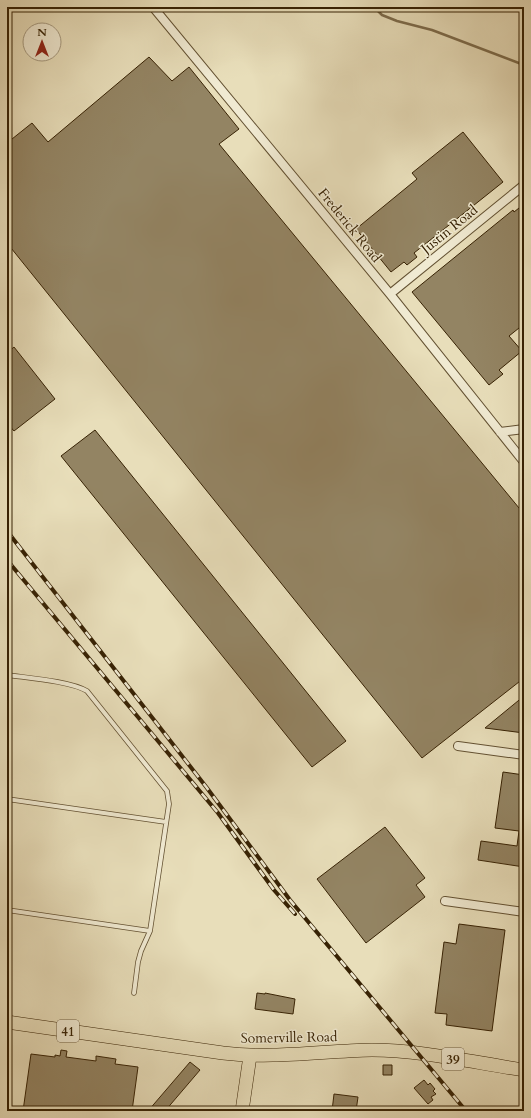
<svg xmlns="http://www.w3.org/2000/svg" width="531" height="1118" font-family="Cardo,serif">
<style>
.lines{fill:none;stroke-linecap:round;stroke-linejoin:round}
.stream{stroke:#7d6c4c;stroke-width:2.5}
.building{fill:#938463;stroke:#372204}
.lane-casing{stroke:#635132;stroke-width:5.5}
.street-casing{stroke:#635132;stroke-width:10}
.primary-casing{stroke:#372204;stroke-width:14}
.lane{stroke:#f0ead2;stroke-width:4}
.street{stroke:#f0ead2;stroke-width:8}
.primary{stroke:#e8deba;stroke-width:13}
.rail-casing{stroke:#372204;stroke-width:4}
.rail{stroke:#f0ead2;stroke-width:2.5;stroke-dasharray:8;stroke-linecap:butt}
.labels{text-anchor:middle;stroke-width:3;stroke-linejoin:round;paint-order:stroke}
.shield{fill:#f0ead2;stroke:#6e5e42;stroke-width:1}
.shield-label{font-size:13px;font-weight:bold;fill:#372204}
.street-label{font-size:14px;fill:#372204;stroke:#f0ead2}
</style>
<rect width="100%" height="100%" fill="#e8deba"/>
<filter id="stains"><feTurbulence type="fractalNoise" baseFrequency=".005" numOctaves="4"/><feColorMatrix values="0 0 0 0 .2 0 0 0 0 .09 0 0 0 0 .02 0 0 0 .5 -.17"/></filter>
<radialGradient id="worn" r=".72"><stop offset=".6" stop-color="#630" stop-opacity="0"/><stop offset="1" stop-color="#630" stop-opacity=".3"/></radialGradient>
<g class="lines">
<!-- stream -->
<path class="stream" d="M374 7 382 15 397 21 432 30 524 65"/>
</g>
<!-- building -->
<path class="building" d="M149 57 172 81 189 67 239 129 219 144 524 514V678L422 758 7 243V143L32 123 48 142Z
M463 132 503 182 414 253 417 257 407 265 404 262 391 272 356 229 417 179 412 173Z
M524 204V324L509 336 522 351 499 370 503 374 489 385 412 292 513 210 514 212Z
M14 347 55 399 14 431 7 423V353Z
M95 430 346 741 312 767 61 456Z
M524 696V733L485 728Z
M503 772 524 775V867L478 860 481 841 517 846 519 831 495 828Z
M385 827 425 878 416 885 425 897 366 943 317 879Z
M459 924 505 930 492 1031 446 1025 447 1014 435 1013 444 942 456 944Z
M257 993 265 994V993L295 999 293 1014 255 1009Z
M61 1050 67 1051 66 1057 96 1061V1056L116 1059 115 1064 138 1067 132 1111H23L31 1054 55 1057V1055L60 1056Z
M190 1062 200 1070 165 1111H148Z
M383 1065H392V1075H383Z
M424 1080 428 1085 430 1083 435 1089 433 1091 436 1094 431 1097 433 1100 428 1104 414 1088Z
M334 1094 358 1097 356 1111H332Z"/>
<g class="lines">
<!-- lane casing -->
<g class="lane-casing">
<path id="lane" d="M7 675C28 678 70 681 87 691L167 791 169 804 150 931 141 951 138 962 134 993
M7 799 166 822
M7 910 150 931"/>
</g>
<!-- street casing -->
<g class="street-casing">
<path id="street" d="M153 7 390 294 524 462
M390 294 524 185
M500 432 524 429
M458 746 524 755
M445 901 524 912"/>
</g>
<!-- primary casing -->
<g class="primary-casing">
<path id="primary" d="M7 1022 223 1053C273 1059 322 1051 372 1050 421 1050 476 1063 524 1070
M242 1111 250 1056"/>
</g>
<!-- lane -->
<use href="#lane" class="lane"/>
<!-- street -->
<use href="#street" class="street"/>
<!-- primary -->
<use href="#primary" class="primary"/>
<!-- rail casing -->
<g class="rail-casing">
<path id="rail" d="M7 531 207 788 290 900 466 1111
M7 560 218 813 274 890 295 914"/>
</g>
<!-- rail -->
<use href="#rail" class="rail"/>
</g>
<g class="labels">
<!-- shield labels -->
<g class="shield">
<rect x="57" y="1020" width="22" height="22" rx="3"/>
<rect x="442" y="1048" width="22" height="22" rx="3"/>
</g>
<g class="shield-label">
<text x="68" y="1036">41</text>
<text x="453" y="1064">39</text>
</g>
<!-- street labels -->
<g class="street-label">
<text transform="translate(350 225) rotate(51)" y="5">Frederick Road</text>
<text transform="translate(449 229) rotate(-39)" y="5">Justin Road</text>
<text transform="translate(289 1037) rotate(-1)" y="5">Somerville Road</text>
</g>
</g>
<!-- margin -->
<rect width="531" height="1118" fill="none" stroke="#e8deba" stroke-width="24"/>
<rect x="8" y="8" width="515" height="1102" fill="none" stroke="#372204" stroke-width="2"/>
<rect x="12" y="12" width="507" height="1094" fill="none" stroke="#372204"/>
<!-- north arrow -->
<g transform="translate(42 42)"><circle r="19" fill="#f0ead2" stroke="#a69a80"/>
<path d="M0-3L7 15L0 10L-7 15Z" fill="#8f2418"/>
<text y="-6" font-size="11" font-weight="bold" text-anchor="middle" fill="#372204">N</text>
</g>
<rect width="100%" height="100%" filter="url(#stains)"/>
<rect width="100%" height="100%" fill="url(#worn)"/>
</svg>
